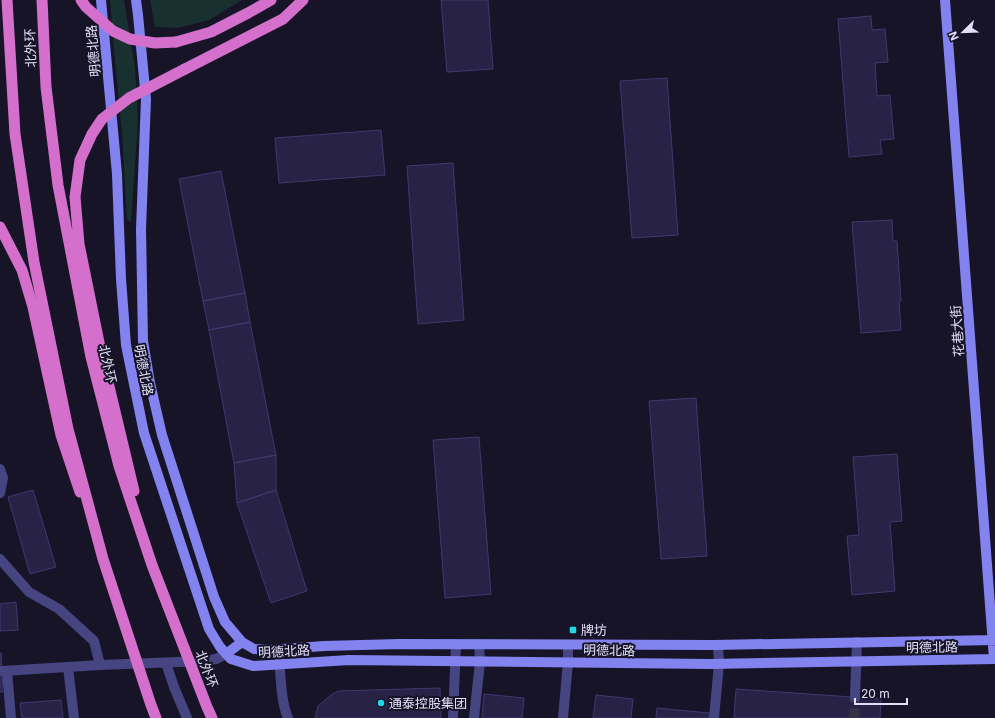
<svg xmlns="http://www.w3.org/2000/svg" width="995" height="718" font-family="Inter,'Noto Sans SC',sans-serif">
<style>
.green{fill:#183130}
.building{fill:#292247;stroke:#413870}
.lines{fill:none;stroke-linecap:round;stroke-linejoin:round}
.minor-tunnel{stroke:#353248;stroke-width:10;stroke-dasharray:10 5;stroke-linecap:butt}
.pedestrian{stroke:#464581;stroke-width:10}
.minor{stroke:#464581;stroke-width:10}
.tertiary{stroke:#464581;stroke-width:10}
.secondary{stroke:#8383ef;stroke-width:10}
.trunk{stroke:#d46fcc;stroke-width:11}
.trunk-bridge{stroke:#d46fcc;stroke-width:11}
.poi-dot{fill:#24d5e2;stroke:#171428;stroke-width:1.5}
.labels{text-anchor:middle;stroke-width:4;stroke-linejoin:round;paint-order:stroke}
.street-label{font-size:13px;fill:#e2dffb;stroke:#171428}
.poi-label{font-size:13px;fill:#e2dffb;stroke:#171428;text-anchor:start}
</style>
<rect width="100%" height="100%" fill="#171428"/>
<!-- green -->
<path class="green" d="M110 0H124L135 68 138 121 131 222 127 219 122 132 114 50Z
M150 0H242L209 20 178 28 155 27Z"/>
<!-- building -->
<path class="building" d="M441 0H488L493 69 447 72Z
M871 16 872 30 885 29 888 62 875 63 877 96 890 95 894 139 880 140 882 154 849 157 838 19Z
M667 78 678 235 632 238 620 81Z
M381 130 385 175 279 183 275 138Z
M453 163 464 320 418 324 407 166Z
M221 171 245 293 203 301 179 179Z
M892 220 893 241H897L901 301 899 302 901 330 861 333 852 222Z
M245 293 250 322 209 330 203 301Z
M250 322 276 455 234 463 209 330Z
M696 398 707 556 661 559 649 401Z
M479 437 491 594 445 598 433 440Z
M897 454 902 521 890 522 895 591 852 595 847 536 859 535 853 457Z
M276 455V490L237 503 234 463Z
M33 490 56 567 30 574 8 497Z
M276 490 307 591 271 603 237 503Z
M16 602 18 630 0 631V604Z
M0 653H1L3 692H0Z
M440 688 441 718H315L318 706 331 695 338 691Z
M736 689 881 699 880 718H734Z
M484 694 524 698 522 718H482Z
M596 695 633 699 631 718H593Z
M61 700 63 718H22L20 703Z
M657 708 709 713V718H656Z"/>
<g class="lines">
<!-- minor-tunnel -->
<path class="minor-tunnel" d="M854 718 855 697"/>
<!-- pedestrian -->
<path class="pedestrian" d="M68 667 74 718
M2 671 100 665
M7 671 11 718"/>
<!-- minor -->
<path class="minor" d="M278 650C281 670 280 700 288 718
M855 697 857 642
M453 718 456 644
M474 718 480 662 479 644
M563 718 568 662V645
M714 718 719 664 718 645"/>
<!-- tertiary -->
<path class="tertiary" d="M0 469 3 478 0 493
M0 559 29 592 59 609 94 641 100 665 204 661 216 659 226 654
M166 663 174 687 187 718"/>
<!-- secondary -->
<path class="secondary" d="M101 0 117 174 121 279 126 345 144 433 209 629 220 647 231 659 253 666 349 660 710 664 995 659
M136 0 138 15 146 99 141 229 143 341 150 383 162 435 214 597 225 622 242 642 254 649 269 650 324 646 399 644 714 645 995 640
M945 0 994 659
M226 654 242 642"/>
<!-- trunk -->
<path class="trunk" d="M176 42 211 32 248 13 271 0
M185 69 283 19 303 0
M0 227 22 270 33 307 61 435 80 492"/>
<!-- trunk-bridge -->
<path class="trunk-bridge" d="M7 0 15 134 34 262 68 429 103 559 151 705 156 718
M42 0 46 87 58 185 91 357 119 466 152 565 207 707 212 718
M81 0 86 7 113 31 130 39 155 43 176 42
M134 491 102 357 79 244 75 197 80 160 92 134 102 119 129 98 185 69"/>
</g>
<!-- markers -->
<g class="poi-dot">
<rect x="569" y="626" width="8" height="8" rx="2"/>
<circle cx="381" cy="703" r="4"/>
</g>
<g class="labels">
<!-- street labels -->
<g class="street-label">
<text transform="translate(30 48) rotate(-92)" y="5">北外环</text>
<text transform="translate(93 51) rotate(-95)" y="5">明德北路</text>
<text transform="translate(957 331) rotate(-94)" y="5">花巷大街</text>
<text transform="translate(108 364) rotate(77)" y="5">北外环</text>
<text transform="translate(144 370) rotate(79)" y="5">明德北路</text>
<text transform="translate(932 647) rotate(-1)" y="5">明德北路</text>
<text transform="translate(609 650) rotate(1)" y="5">明德北路</text>
<text transform="translate(284 651) rotate(-3)" y="5">明德北路</text>
<text transform="translate(207 669) rotate(69)" y="5">北外环</text>
</g>
<!-- poi labels -->
<g class="poi-label">
<text x="581" y="635">牌坊</text>
<text x="389" y="708">通泰控股集团</text>
</g>
</g>
<!-- north arrow -->
<g transform="translate(963 32) rotate(247)" stroke="#171428" stroke-width="3" paint-order="stroke">
<path d="M0-3L7 15L0 10L-7 15Z" fill="#e2dffb"/>
<text y="-6" font-size="11" font-weight="bold" text-anchor="middle" fill="#e2dffb">N</text>
</g>
<!-- scale -->
<path d="M855 698v6h52v-6" fill="none" stroke="#e2dffb" stroke-width="2"/>
<text x="861" y="698" font-size="12" fill="#e2dffb" stroke="#171428" stroke-width="3" paint-order="stroke">20 m</text>
</svg>
